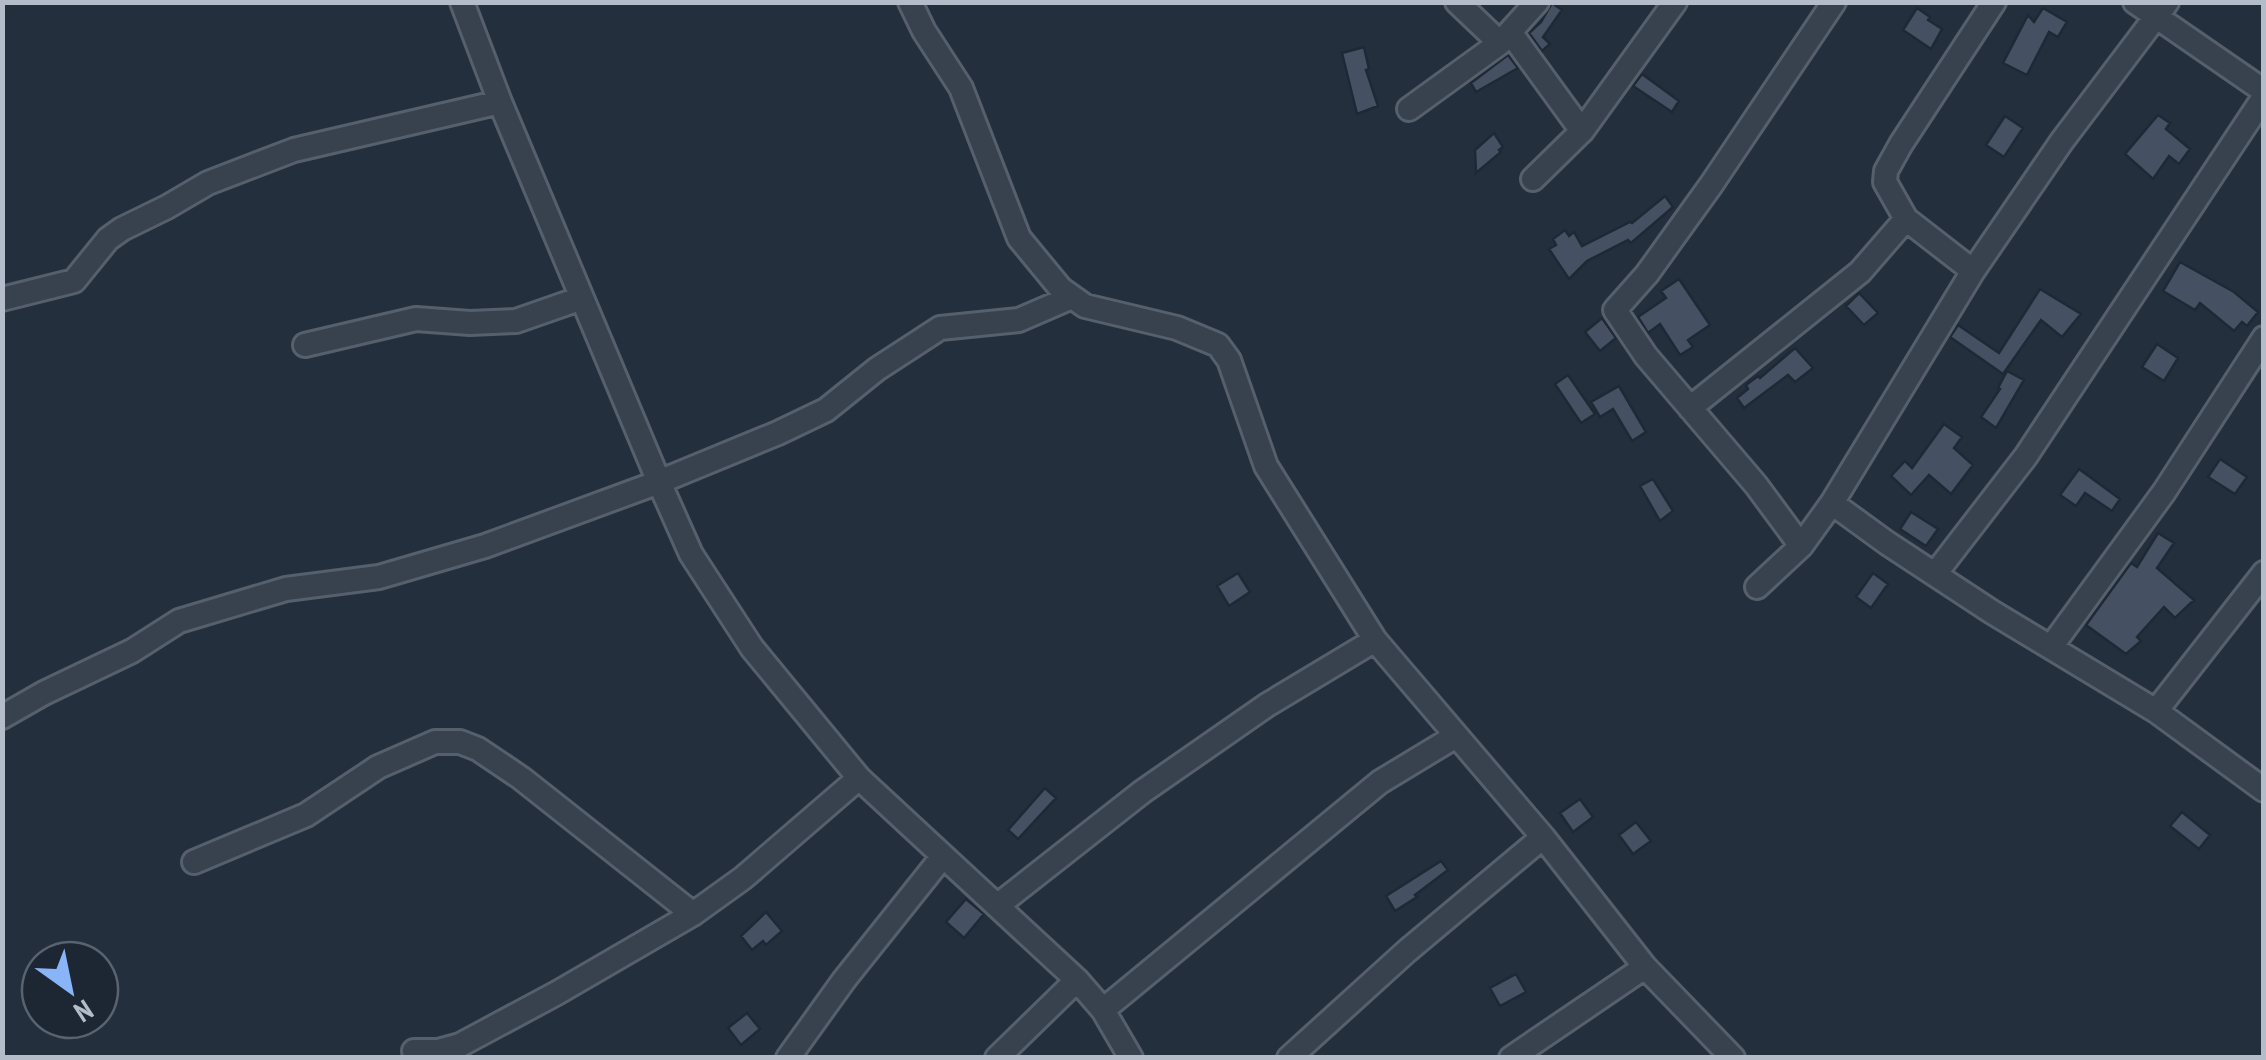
<svg xmlns="http://www.w3.org/2000/svg" width="2266" height="1060" font-family="'PT Sans Narrow',sans-serif">
<style>
.building{fill:#455162;stroke:#1f2835;stroke-width:2.5}
.lines{fill:none;stroke-linecap:round;stroke-linejoin:round}
.minor-casing{stroke:#565f6c;stroke-width:28}
.minor{stroke:#38414e;stroke-width:22}
</style>
<rect width="100%" height="100%" fill="#242f3e"/>
<!-- building -->
<path class="building" d="M1552 3 1562 10 1543 37 1550 44 1542 51 1529 33 1541 22Z
M1917 8 1930 17 1928 20 1942 29 1931 49 1903 30Z
M2043 8 2067 22 2058 37 2049 32 2027 75 2003 63 2028 15 2034 22Z
M1364 47 1369 69 1366 70 1378 106 1357 114 1342 53Z
M1508 55 1518 68 1476 92 1471 83Z
M1642 74 1679 101 1672 112 1633 86Z
M2158 115 2170 123 2166 129 2190 149 2179 164 2169 156 2153 179 2125 154Z
M2005 116 2023 128 2004 157 1986 145Z
M1494 133 1503 147 1499 150 1501 152 1476 173 1475 150Z
M1665 196 1673 207 1631 243 1628 240 1587 261 1569 279 1549 249 1556 245 1553 239 1565 230 1569 236 1574 232 1582 246 1630 222 1632 223Z
M2180 262 2234 292 2258 312 2247 326 2242 322 2234 331 2200 303 2195 310 2163 291Z
M1679 279 1710 325 1688 340 1693 347 1680 355 1660 324 1648 333 1638 317 1666 298 1661 291Z
M2040 289 2081 314 2062 337 2041 320 2003 374 1950 337 1958 325 1999 353Z
M1859 293 1878 313 1864 325 1846 306Z
M1602 318 1616 338 1600 351 1585 332Z
M2157 344 2178 358 2164 381 2142 367Z
M1795 348 1813 368 1795 382 1788 375 1744 408 1737 398 1748 389 1746 385 1758 376 1760 378Z
M2007 371 2024 380 1996 428 1981 417 2000 389 1998 388Z
M1568 375 1595 414 1581 423 1555 384Z
M1619 386 1646 432 1632 441 1613 409 1600 417 1591 402Z
M1944 424 1962 437 1954 448 1973 465 1951 494 1929 475 1911 495 1891 476 1905 461 1912 468Z
M2220 459 2247 477 2235 494 2208 477Z
M2079 469 2120 499 2112 511 2085 493 2076 506 2060 495Z
M1653 479 1673 511 1660 521 1640 486Z
M1911 512 1938 529 1926 546 1900 529Z
M2158 533 2174 543 2157 568 2194 600 2175 618 2164 607 2137 637 2141 641 2126 654 2086 625 2131 563 2137 567Z
M1238 573 1250 592 1229 606 1217 586Z
M1873 573 1888 584 1871 608 1856 597Z
M1045 788 1056 798 1018 839 1008 830Z
M1580 799 1593 817 1573 832 1560 813Z
M2182 812 2210 835 2199 849 2170 826Z
M1636 822 1651 841 1633 854 1619 835Z
M1441 861 1448 870 1415 895 1417 897 1395 911 1386 896Z
M966 899 984 914 964 938 946 922Z
M766 912 782 931 766 945 763 941 752 950 741 936Z
M1516 974 1526 992 1500 1006 1490 988Z
M747 1013 760 1029 741 1045 728 1028Z"/>
<g class="lines">
<!-- minor casing -->
<g class="minor-casing">
<path id="minor" d="M462 2 500 102 659 482 691 554 752 648 859 778 1077 980 1103 1010 1131 1058
M910 2 924 31 961 88 1019 238 1061 289 1085 306 1177 328 1218 345 1229 360 1266 466 1375 640 1543 837 1645 967 1733 1058
M1457 2 1500 43
M2135 2 2264 91
M1510 32 1582 131
M1409 109 1500 43 1537 2
M1533 179 1582 131 1675 2
M1973 271 1906 219 1885 182 1886 171 1901 144 1994 2
M2 299 74 281 108 239 122 229 167 207 208 183 294 150 500 102
M305 345 416 319 470 323 516 321 582 298
M1690 408 1860 272 1906 219
M1832 503 1887 543 1992 612 2156 711 2264 790
M1801 546 1756 485 1646 356 1615 310 1647 274 1711 185 1834 2
M1935 574 2026 456 2264 97
M1757 587 1801 546 1832 503 1973 271 2062 141 2167 2
M2051 647 2164 492 2264 338
M2156 711 2264 573
M2 717 44 693 132 651 179 621 286 589 379 577 485 546 659 482 778 433 826 410 877 369 940 328 1019 320 1072 297
M194 862 306 815 378 767 435 742H460L478 749 521 778 693 914
M997 906 1142 792 1267 705 1375 640
M1103 1010 1380 782 1456 736
M414 1051H438L460 1045 557 993 693 914 743 878 859 778
M788 1058 844 980 943 856
M997 1058 1077 980
M1289 1058 1407 951 1543 837
M1511 1058 1645 967"/>
</g>
<!-- minor -->
<use href="#minor" class="minor"/>
</g>
<!-- border -->
<rect width="2266" height="1060" fill="none" stroke="#b4bcc9" stroke-width="10"/>
<!-- north arrow -->
<g transform="translate(70 990) rotate(147)"><circle r="48" fill="#1d2633" stroke="#59626f" stroke-width="2.5"/>
<path d="M0-8L18 38L0 25L-18 38Z" fill="#8ab4f8"/>
<text y="-15" font-size="28" font-weight="bold" text-anchor="middle" fill="#b4bcc9">N</text>
</g>
</svg>
